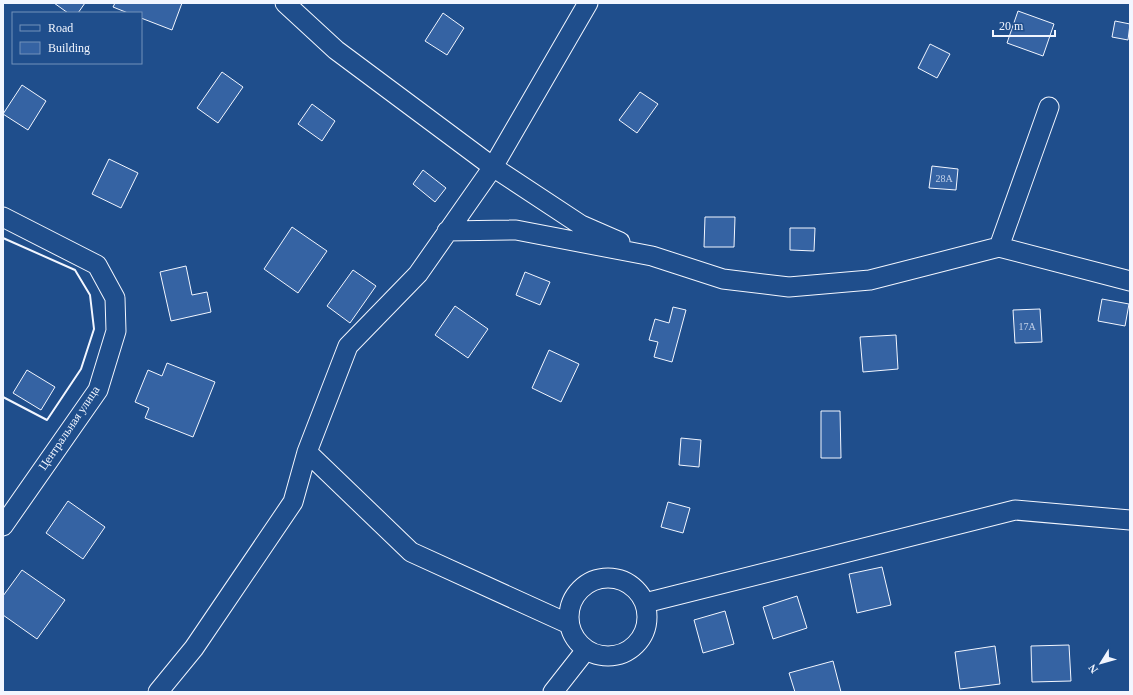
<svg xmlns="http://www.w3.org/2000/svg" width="1133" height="695" font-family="'Times New Roman',serif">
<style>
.building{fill:#3563a3;stroke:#f2f6ff}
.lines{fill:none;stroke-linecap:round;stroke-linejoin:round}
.minor-casing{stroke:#f2f6ff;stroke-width:21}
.minor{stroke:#1f4e8c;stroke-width:19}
.wall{stroke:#f2f6ff;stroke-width:2}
.labels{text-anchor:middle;stroke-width:3;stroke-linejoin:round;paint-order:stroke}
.number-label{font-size:10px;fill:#c3d1e8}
.street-label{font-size:12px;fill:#f2f6ff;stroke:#1f4e8c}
</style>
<rect width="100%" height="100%" fill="#1f4e8c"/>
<!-- building -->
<path class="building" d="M54 3H85L78 13H68Z
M115 3H182L172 30 141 18V13H128L113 7Z
M1018 11 1054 24 1043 56 1007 43Z
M443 13 464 28 447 55 425 41Z
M1115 21 1130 24 1128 40 1112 37Z
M930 44 950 54 937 78 918 68Z
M222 72 243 87 218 123 197 108Z
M22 85 46 101 28 130 3 114Z
M640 92 658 104 637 133 619 120Z
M312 104 335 121 322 141 298 124Z
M109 159 138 173 121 208 92 194Z
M932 166 958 169 956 190 929 188Z
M423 170 446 188 435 202 413 184Z
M705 217H735L734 247H704Z
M292 227 327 251 298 293 264 269Z
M790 228H815L814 251 790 250Z
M186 266 192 295 207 292 211 312 171 321 160 272Z
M353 270 376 286 350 323 327 306Z
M525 272 550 282 540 305 516 295Z
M1102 299 1129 304 1125 326 1098 321Z
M455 306 488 329 468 358 435 335Z
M673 307 686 310 672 362 654 357 658 342 649 340 655 319 669 323Z
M1040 309 1042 342 1015 343 1013 310Z
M896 335 898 369 863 372 860 337Z
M549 350 579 364 561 402 532 388Z
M167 363 215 382 193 437 145 418 149 408 135 402 148 370 162 376Z
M27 370 55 387 41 410 13 393Z
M821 411H840L841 458H821Z
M681 438 701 440 699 467 679 465Z
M68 501 105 527 83 559 46 533Z
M668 502 690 508 683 533 661 527Z
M882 567 891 605 857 613 849 574Z
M22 570 65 600 37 639 3 615V596Z
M797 596 807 628 773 639 763 607Z
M725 611 734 644 703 653 694 620Z
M1069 645 1071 681 1032 682 1031 646Z
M995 646 1000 684 960 689 955 652Z
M833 661 841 692H795L789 673Z"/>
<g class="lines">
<!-- minor casing -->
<g class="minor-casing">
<path id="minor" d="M285 3 336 50 493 167 581 225 620 242
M3 217 97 265 115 298 116 331 98 390 3 526
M447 231 516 230 652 256 723 279 789 287 870 280 999 247 1130 281
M999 247 1049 107
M307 452 411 552 569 624
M569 617a39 39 0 1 1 78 0a39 39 0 1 1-78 0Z
M645 603 1015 510 1130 520
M158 692 194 648 293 502 307 452 348 346 418 274 493 167 588 3
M553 692 586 650"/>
</g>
<!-- minor -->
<use href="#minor" class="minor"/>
<!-- wall -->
<path class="wall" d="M3 238 75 270 90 295 94 329 81 369 47 420 3 397"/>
</g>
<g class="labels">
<!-- number labels -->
<g class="number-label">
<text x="944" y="182">28А</text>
<text x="1027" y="330">17А</text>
</g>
<!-- street labels -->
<g class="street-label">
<text transform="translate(69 428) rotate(-56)" y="4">Центральная улица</text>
</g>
</g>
<!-- border -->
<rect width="1133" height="695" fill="none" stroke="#f2f6ff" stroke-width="8"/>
<!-- legend -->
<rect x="12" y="12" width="130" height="52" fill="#1f4e8c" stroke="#7391ba"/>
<rect x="20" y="25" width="20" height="6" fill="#1f4e8c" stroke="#7391ba"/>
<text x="48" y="32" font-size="12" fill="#f2f6ff">Road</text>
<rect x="20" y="42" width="20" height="12" fill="#3563a3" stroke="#7391ba"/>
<text x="48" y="52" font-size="12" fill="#f2f6ff">Building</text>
<!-- north arrow -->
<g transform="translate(1101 663) rotate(233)" stroke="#1f4e8c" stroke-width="3" paint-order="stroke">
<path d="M0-3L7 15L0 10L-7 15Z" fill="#f2f6ff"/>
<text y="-6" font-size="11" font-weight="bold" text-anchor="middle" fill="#f2f6ff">N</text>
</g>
<!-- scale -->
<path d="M993 30v6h62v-6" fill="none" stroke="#f2f6ff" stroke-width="2"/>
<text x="999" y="30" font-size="12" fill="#f2f6ff" stroke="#1f4e8c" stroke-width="3" paint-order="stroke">20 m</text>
</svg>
